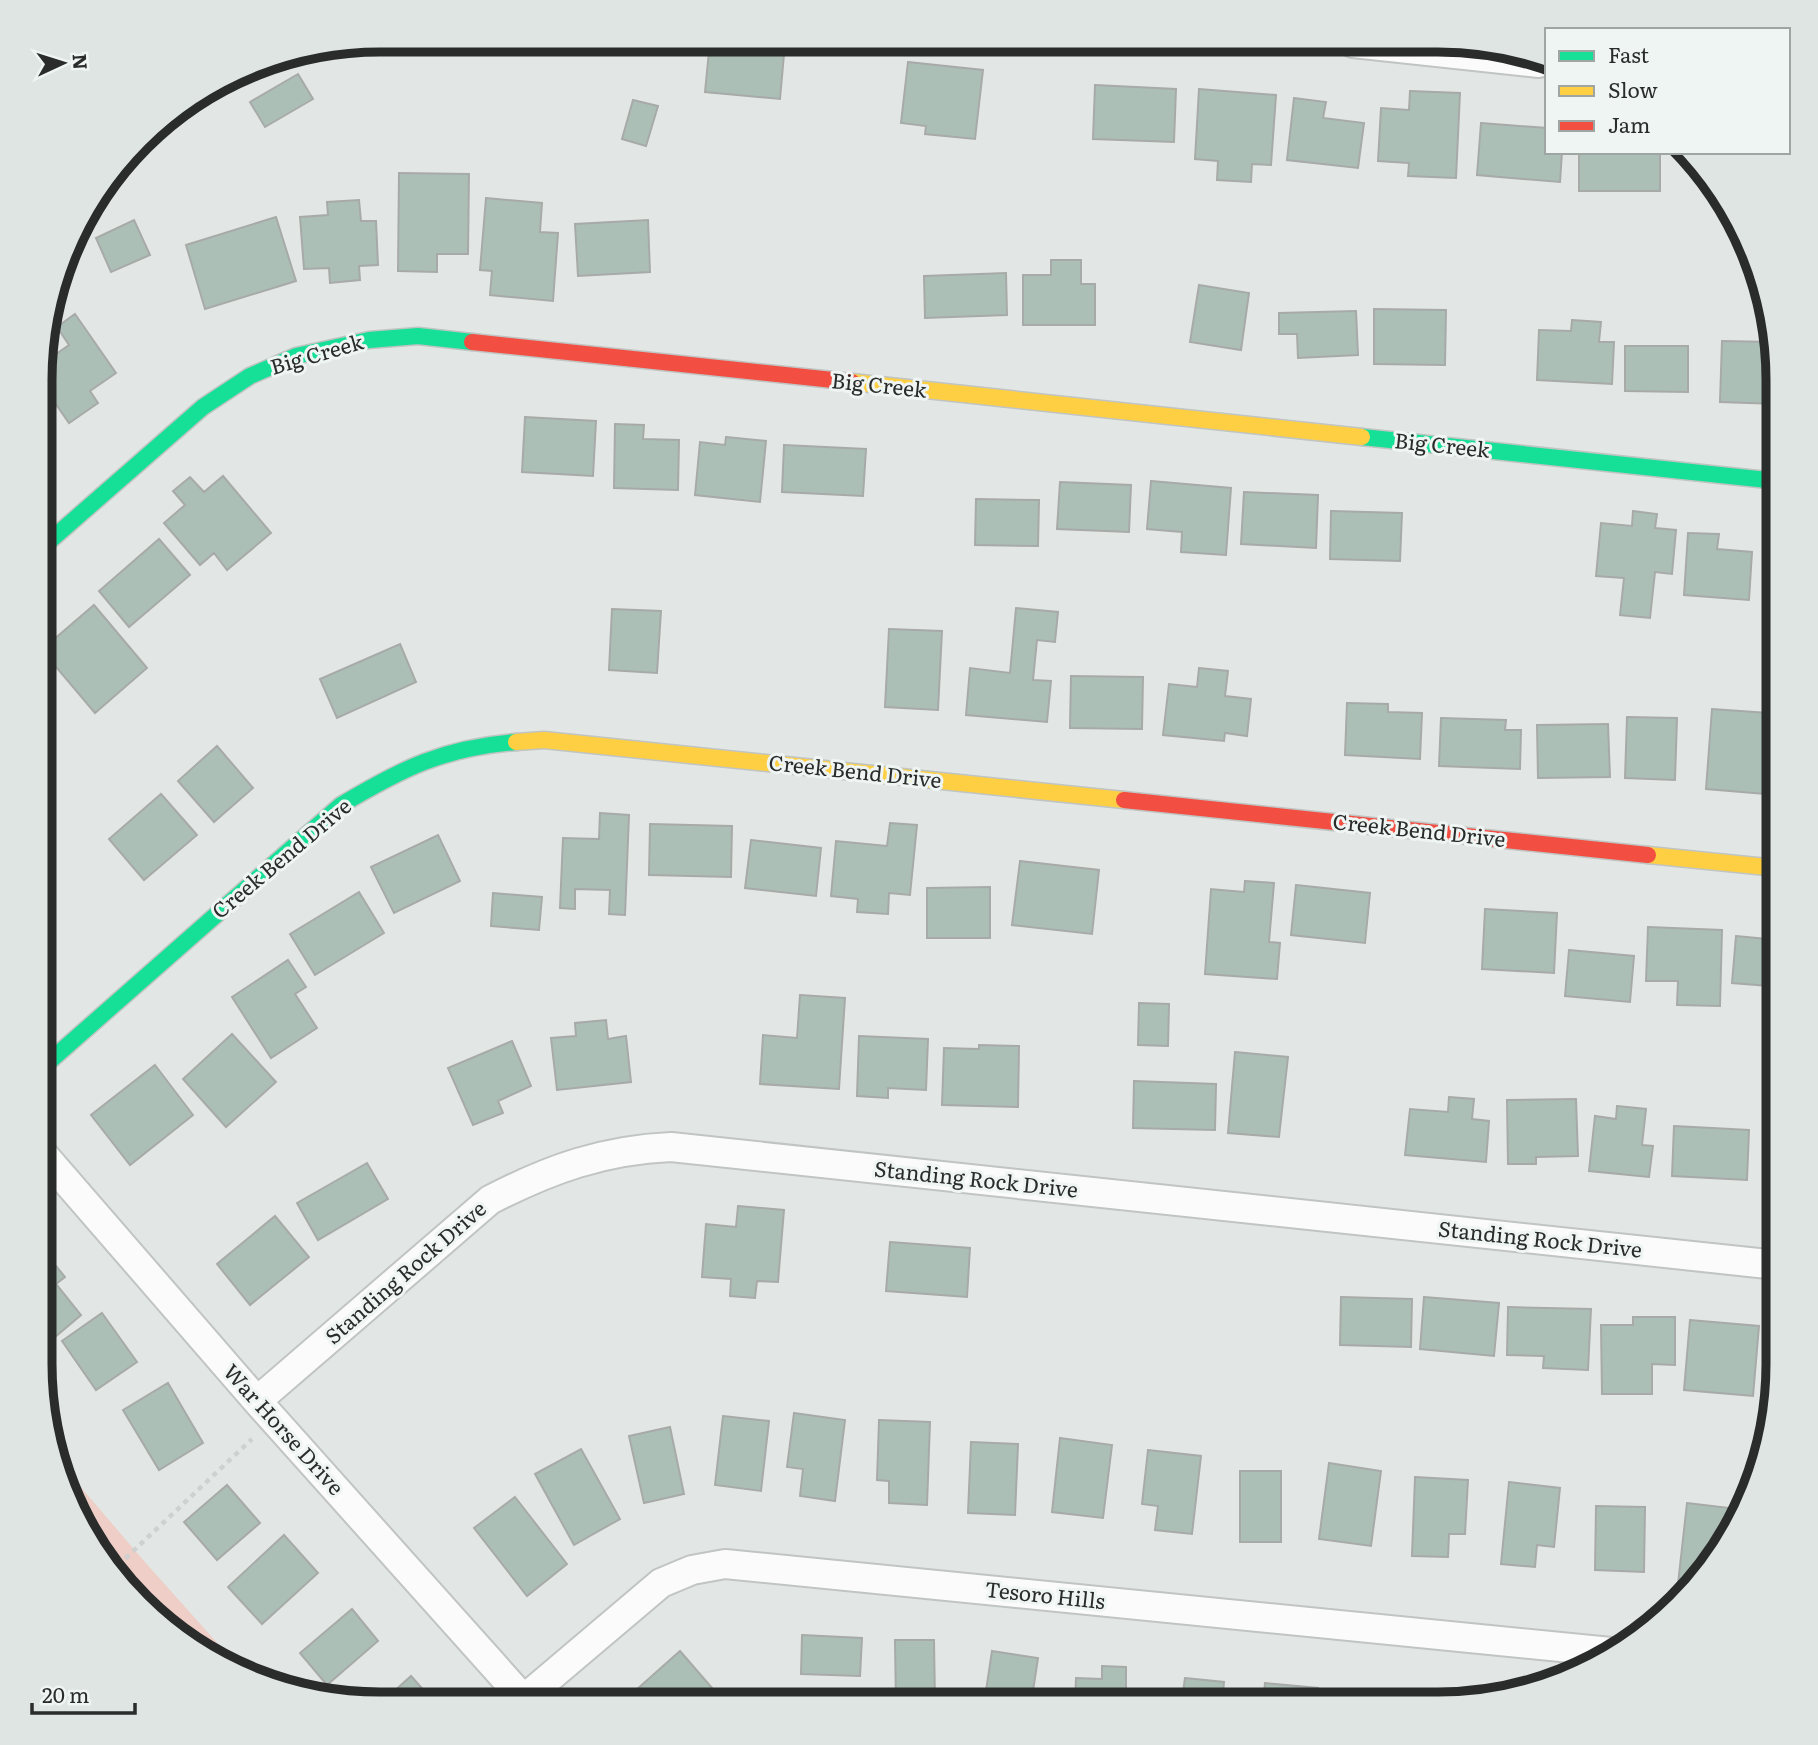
<svg xmlns="http://www.w3.org/2000/svg" width="1818" height="1745" font-family="Literata,serif">
<style>
.green{fill:#eecec7}
.building{fill:#acbfb7;stroke:#a7aaa8;stroke-width:2}
.lines{fill:none;stroke-linecap:round;stroke-linejoin:round}
.street-casing{stroke:#c0c4c2;stroke-width:32}
.fast-casing{stroke:#c0c4c2;stroke-width:19}
.slow-casing{stroke:#c0c4c2;stroke-width:19}
.jam-casing{stroke:#c0c4c2;stroke-width:19}
.path{stroke:#cfd0d0;stroke-width:4.5;stroke-dasharray:5 5;stroke-linecap:butt}
.street{stroke:#fbfbfb;stroke-width:28}
.fast{stroke:#16e098;stroke-width:16}
.slow{stroke:#ffcf43;stroke-width:16}
.jam{stroke:#f24e42;stroke-width:16}
.labels{text-anchor:middle;stroke-width:6;stroke-linejoin:round;paint-order:stroke}
.street-label{font-size:21px;fill:#292c2b;stroke:#eef5f2}
.rim{fill:none;stroke:#292c2b;stroke-width:9}
</style>
<rect width="100%" height="100%" fill="#e2e7e5"/>
<!-- green -->
<path class="green" d="M55 1457 144 1561 244 1673 230 1669 111 1572 58 1474Z"/>
<!-- building -->
<path class="building" d="M710 41 785 43 780 99 705 92Z
M908 62 983 70 975 139 925 134 926 126 901 123Z
M298 74 313 99 265 127 250 102Z
M1095 85 1176 89 1174 142 1093 139Z
M1199 89 1276 95 1271 165 1252 164 1251 182 1217 180 1218 161 1195 159Z
M1410 91 1460 93 1456 178 1408 176 1409 163 1378 161 1381 108 1409 110Z
M1294 98 1326 102 1323 118 1364 123 1358 168 1287 160Z
M633 100 658 106 646 146 622 139Z
M1481 123 1547 128V152H1562L1560 182 1477 175Z
M1579 152H1660V191H1579Z
M399 173 469 174 468 254H437V272L398 271Z
M486 198 542 203 540 232 558 233 553 301 490 295 492 271 480 270Z
M359 200 361 221H376L378 265 359 266 360 280 330 283 329 268 304 269 300 217 328 215 327 202Z
M276 217 296 281 205 309 186 245Z
M134 220 150 255 111 272 96 238Z
M648 220 650 272 578 276 575 224Z
M1051 260H1081V284H1095V325H1023V275H1051Z
M1006 273 1007 315 925 318 924 276Z
M1199 285 1249 293 1241 350 1190 342Z
M1374 309 1446 310 1445 365 1374 364Z
M1356 311 1358 355 1298 358 1297 334H1279V313Z
M75 314 116 373 90 391 98 403 69 423 46 390V361L69 345 57 327Z
M1572 320 1601 322 1599 342H1614L1612 384 1537 380 1539 330 1571 331Z
M1722 341 1774 342 1777 359V404L1720 402Z
M1625 346H1688V392L1625 391Z
M525 417 596 421 593 476 522 472Z
M615 424 644 425 643 439 679 440 678 490 614 488Z
M726 437 766 441 760 502 695 495 700 442 725 445Z
M784 445 866 449 863 496 782 492Z
M223 476 271 533 227 570 214 553 200 565 164 523 185 505 173 491 190 477 204 492Z
M1151 481 1231 488 1226 555 1181 552 1182 532 1147 529Z
M1060 482 1131 485 1129 532 1057 529Z
M1244 492 1318 495 1316 548 1241 544Z
M976 499 1039 500 1038 546 975 545Z
M1331 511 1402 513 1400 561 1330 559Z
M1633 511 1657 514 1655 528 1676 530 1672 574 1655 572 1650 618 1620 615 1624 578 1596 576 1601 523 1632 526Z
M1688 533 1719 534 1717 549 1752 552 1749 600 1684 595Z
M159 539 190 575 129 627 99 591Z
M1767 544 1777 545V615L1764 614Z
M94 605 147 668 95 713 45 654V647Z
M1016 608 1058 612 1055 642 1037 640 1033 680 1051 681 1047 722 966 715 970 668 1010 673Z
M612 609 661 611 657 673 609 670Z
M889 629 942 631 938 710 885 707Z
M400 644 416 682 337 718 320 679Z
M1199 668 1228 671 1225 696 1251 699 1247 736 1225 733 1224 741 1163 735 1169 684 1197 687Z
M1071 676 1143 677 1142 729 1070 728Z
M1347 703 1388 704V712L1422 713 1420 759 1345 755Z
M1712 709 1768 713 1766 749 1777 750V795L1706 789Z
M1627 717 1677 718 1675 780 1625 778Z
M1441 718 1506 720 1505 730H1521L1520 769 1439 766Z
M1608 724 1610 777 1538 778 1537 725Z
M217 746 253 788 214 822 178 781Z
M161 794 197 835 144 880 109 839Z
M600 813 629 815 625 915 609 914 610 890 575 889V909L560 908 563 838 599 839Z
M890 823 917 825 910 895 889 893 888 914 857 912 858 899 831 896 836 841 887 846Z
M650 824 732 826 731 877 649 875Z
M438 835 460 881 394 913 371 867Z
M751 840 821 848 816 896 745 888Z
M1020 861 1099 870 1092 934 1012 925Z
M1245 881 1274 883 1269 942 1280 943 1277 979 1205 974 1211 889 1244 892Z
M1296 885 1370 893 1365 943 1291 935Z
M990 887V938H927V888Z
M359 892 384 933 315 975 290 934Z
M493 893 542 897 539 930 491 926Z
M1485 909 1557 913 1554 973 1482 969Z
M1648 927 1722 930 1720 1006 1677 1005 1678 981H1646Z
M1736 936 1777 940V1005L1767 1004 1769 986 1732 983Z
M43 950 53 961 43 969Z
M1569 950 1634 956 1630 1002 1565 996Z
M288 960 306 987 295 994 317 1028 271 1058 232 997Z
M800 995 845 998 839 1089 760 1084 763 1035 797 1038Z
M1139 1003 1169 1004 1168 1046 1138 1045Z
M606 1020 608 1039 626 1036 631 1082 557 1090 551 1038 576 1036 575 1023Z
M232 1034 276 1082 226 1127 183 1079Z
M859 1036 928 1039 926 1090 888 1088V1098L857 1096Z
M512 1041 531 1086 498 1101 503 1113 473 1125 448 1068Z
M979 1045 1019 1046 1018 1107 942 1105 944 1048 979 1049Z
M1235 1052 1288 1057 1279 1137 1228 1133Z
M155 1065 193 1115 130 1165 91 1115Z
M1134 1081 1216 1084 1215 1130 1133 1128Z
M1449 1097 1474 1099 1472 1119 1489 1121 1486 1162 1405 1155 1410 1109 1448 1112Z
M1576 1099 1578 1156 1536 1157V1164H1508L1507 1100Z
M1617 1106 1646 1109 1642 1145 1653 1146 1649 1177 1589 1171 1595 1116 1616 1119Z
M1674 1126 1749 1130 1747 1180 1672 1176Z
M1764 1146H1777V1175L1765 1176Z
M367 1163 388 1199 318 1240 297 1203Z
M738 1206 784 1210 778 1282 757 1281 755 1298 730 1296 731 1279 702 1277 706 1224 736 1227Z
M275 1216 309 1257 250 1305 217 1264Z
M890 1242 970 1248 967 1297 886 1291Z
M47 1255 65 1277 56 1284 81 1315 42 1348V1260Z
M1341 1297 1412 1299 1411 1347 1340 1345Z
M1424 1297 1499 1303 1494 1356 1420 1349Z
M1508 1307 1591 1309 1588 1370 1543 1368 1544 1356 1507 1355Z
M102 1313 137 1362 96 1390 62 1341Z
M1633 1317H1675V1365L1652 1364V1394H1602L1601 1325H1633Z
M1690 1320 1759 1326 1753 1396 1684 1390Z
M1774 1329H1777V1382H1769Z
M168 1383 203 1443 159 1470 123 1410Z
M794 1413 845 1420 835 1501 800 1496 803 1469 787 1467Z
M723 1416 769 1421 761 1491 715 1485Z
M879 1420 930 1422 927 1505 889 1503V1481L877 1480Z
M670 1427 684 1494 644 1503 629 1436Z
M1060 1438 1112 1445 1103 1518 1052 1512Z
M971 1442 1018 1444 1015 1515 968 1513Z
M581 1449 620 1519 574 1545 535 1474Z
M1148 1450 1201 1456 1192 1534 1155 1530 1158 1506 1142 1504Z
M1329 1463 1381 1471 1371 1546 1319 1539Z
M1240 1471H1281V1542H1240Z
M1415 1477 1468 1480 1465 1534H1449L1448 1557 1412 1556Z
M1509 1482 1560 1488 1554 1547 1537 1545 1535 1567 1501 1564Z
M227 1485 260 1523 217 1560 184 1522Z
M515 1497 567 1564 527 1596 474 1528Z
M1687 1503 1738 1509 1736 1523 1686 1585 1678 1584Z
M1596 1506 1645 1507 1644 1572 1595 1570Z
M284 1535 318 1573 262 1624 228 1587Z
M352 1609 378 1641 327 1685 300 1653Z
M802 1635 862 1638 860 1676 801 1674Z
M895 1640H934L935 1704H896Z
M680 1651 712 1688 695 1704H628L625 1700Z
M992 1651 1038 1658 1031 1704H984Z
M1102 1666 1126 1667V1704H1075L1076 1678 1102 1679Z
M411 1676 436 1704H380Z
M1185 1678 1224 1682 1222 1704H1169L1170 1697 1182 1699Z
M1265 1683 1318 1688 1316 1704H1263Z
M1356 1692 1393 1693V1704H1356Z
M1458 1698 1479 1700 1458 1704Z"/>
<g class="lines">
<!-- street casing -->
<g class="street-casing">
<path id="street" d="M1353 43 1539 63
M42 1153 257 1401 528 1704
M257 1401 490 1200C550 1169 603 1150 671 1147L1777 1265
M524 1699 661 1583 692 1570 725 1564 1611 1652"/>
</g>
<!-- fast casing -->
<g class="fast-casing">
<path id="fast" d="M1362 437 1777 481
M45 545 203 407 250 376 296 356 369 340 418 336 472 342
M43 1067 341 805C403 768 443 748 516 742"/>
</g>
<!-- slow casing -->
<g class="slow-casing">
<path id="slow" d="M852 382 1362 437
M516 742 544 740 1124 800
M1648 855 1777 868"/>
</g>
<!-- jam casing -->
<g class="jam-casing">
<path id="jam" d="M472 342 852 382
M1124 800 1648 855"/>
</g>
<!-- path -->
<path class="path" d="M111 1572 252 1439"/>
<!-- street -->
<use href="#street" class="street"/>
<!-- fast -->
<use href="#fast" class="fast"/>
<!-- slow -->
<use href="#slow" class="slow"/>
<!-- jam -->
<use href="#jam" class="jam"/>
</g>
<g class="labels">
<!-- street labels -->
<g class="street-label">
<text transform="translate(317 355) rotate(-16)" y="7">Big Creek</text>
<text transform="translate(879 386) rotate(6)" y="7">Big Creek</text>
<text transform="translate(1442 446) rotate(6)" y="7">Big Creek</text>
<text transform="translate(855 772) rotate(6)" y="7">Creek Bend Drive</text>
<text transform="translate(1419 831) rotate(6)" y="7">Creek Bend Drive</text>
<text transform="translate(282 859) rotate(-40)" y="7">Creek Bend Drive</text>
<text transform="translate(976 1180) rotate(6)" y="7">Standing Rock Drive</text>
<text transform="translate(1540 1240) rotate(6)" y="7">Standing Rock Drive</text>
<text transform="translate(406 1273) rotate(-41)" y="7">Standing Rock Drive</text>
<text transform="translate(283 1430) rotate(48)" y="7">War Horse Drive</text>
<text transform="translate(1045 1596) rotate(6)" y="7">Tesoro Hills</text>
</g>
</g>
<!-- crop -->
<path d="M0 0H1818V1745H0ZM380 52H1438A328 328 0 0 1 1766 380V1364A328 328 0 0 1 1438 1692H380A328 328 0 0 1 52 1364V380A328 328 0 0 1 380 52Z" fill="#dee5e2" fill-rule="evenodd"/>
<path class="rim" d="M380 52H1438A328 328 0 0 1 1766 380V1364A328 328 0 0 1 1438 1692H380A328 328 0 0 1 52 1364V380A328 328 0 0 1 380 52Z"/>
<!-- legend -->
<rect x="1545" y="28" width="245" height="126" fill="#eef5f2" stroke="#9fa5a2" stroke-width="2"/>
<rect x="1559" y="51" width="35" height="10" fill="#16e098" stroke="#9fa5a2" stroke-width="2"/>
<text x="1608" y="63" font-size="21" fill="#292c2b">Fast</text>
<rect x="1559" y="86" width="35" height="10" fill="#ffcf43" stroke="#9fa5a2" stroke-width="2"/>
<text x="1608" y="98" font-size="21" fill="#292c2b">Slow</text>
<rect x="1559" y="121" width="35" height="10" fill="#f24e42" stroke="#9fa5a2" stroke-width="2"/>
<text x="1608" y="133" font-size="21" fill="#292c2b">Jam</text>
<!-- north arrow -->
<g transform="translate(63 63) rotate(86)" stroke="#eef5f2" stroke-width="5" paint-order="stroke">
<path d="M0-5L12 26L0 18L-12 26Z" fill="#292c2b"/>
<text y="-10" font-size="19" font-weight="bold" text-anchor="middle" fill="#292c2b">N</text>
</g>
<!-- scale -->
<path d="M32 1703v10h103v-10" fill="none" stroke="#292c2b" stroke-width="3.5"/>
<text x="42" y="1703" font-size="21" fill="#292c2b" stroke="#eef5f2" stroke-width="5" paint-order="stroke">20 m</text>
</svg>
